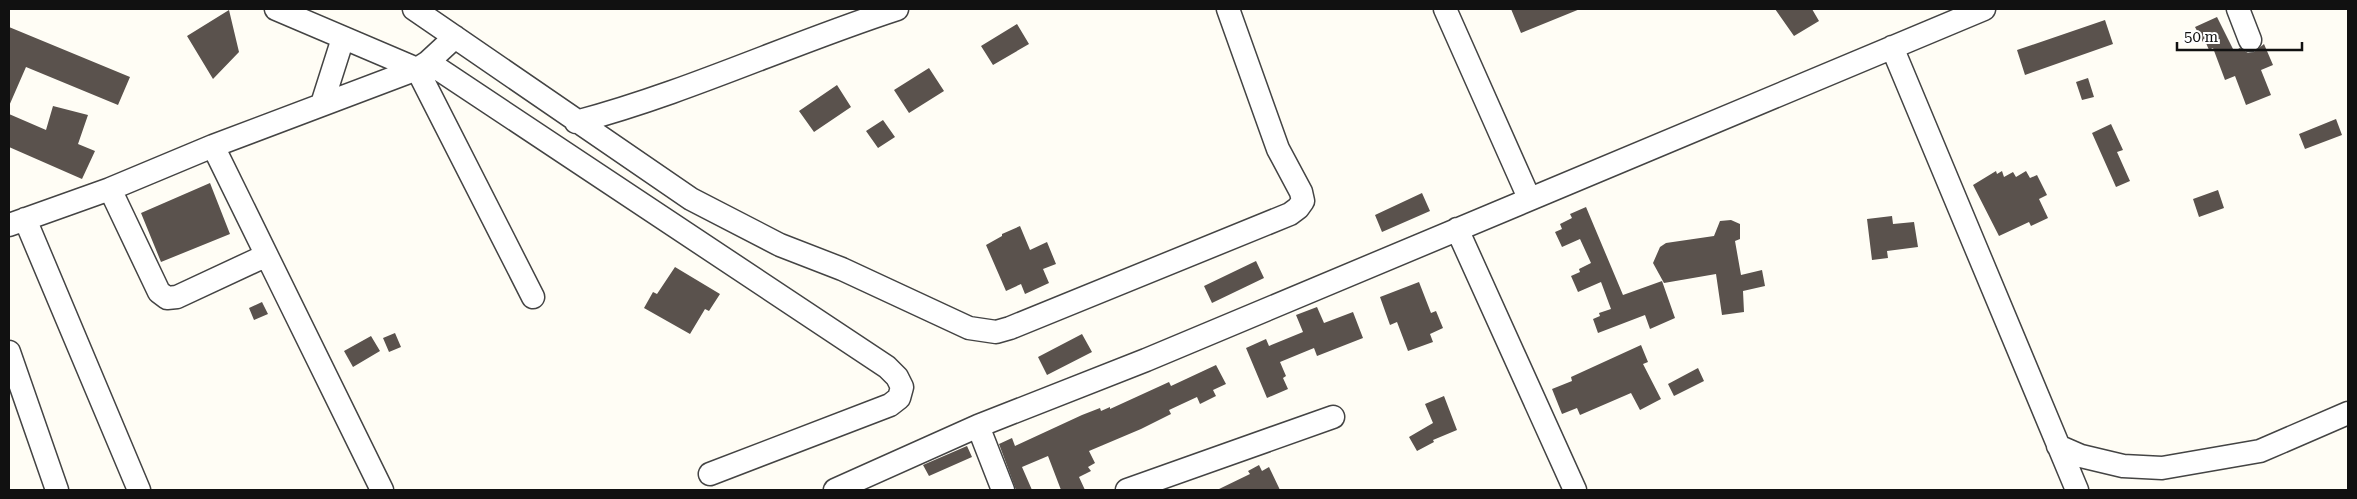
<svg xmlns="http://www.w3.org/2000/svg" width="2357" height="499" font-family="'Roboto Serif',serif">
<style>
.building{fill:#5a524d}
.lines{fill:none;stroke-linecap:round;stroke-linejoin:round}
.minor-casing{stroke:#444;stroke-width:25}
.minor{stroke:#fff;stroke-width:22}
</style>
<rect width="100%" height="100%" fill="#fffdf5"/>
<!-- building -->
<path class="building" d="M1511 9H1580L1521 33Z
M1775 9H1812L1819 21 1794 36Z
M229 10 239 52 213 79 187 36Z
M2217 17 2234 51 2240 48 2248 53 2254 52 2264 44 2273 65 2261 70 2271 95 2246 105 2235 76 2225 80 2213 48 2209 50 2206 43 2204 44 2195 27Z
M2105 20 2113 44 2025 75 2017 50Z
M1017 24 1029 44 993 65 981 46Z
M9 27 130 77 118 105 26 67 9 106Z
M929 68 944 91 909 113 894 90Z
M2088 78 2094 97 2082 100 2076 82Z
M837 85 851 107 814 132 799 111Z
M53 106 88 115 78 144 95 151 82 179 9 147V114L46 130Z
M2336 119 2342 135 2305 149 2299 134Z
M883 120 895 137 878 148 866 131Z
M2111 124 2123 150 2117 152 2130 181 2116 187 2092 133Z
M1996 171 1997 174 2002 171 2004 177 2013 172 2016 177 2026 171 2030 178 2037 175 2047 195 2039 199 2048 218 2031 226 2029 222 1999 236 1973 185Z
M210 183 230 234 161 262 141 213Z
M2218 190 2224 208 2199 217 2193 199Z
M1422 193 1430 211 1382 232 1375 215Z
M1586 207 1623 295 1662 281 1675 318 1650 329 1645 315 1598 333 1593 319 1600 316 1599 313 1611 309 1601 282 1578 292 1571 276 1580 272 1579 269 1591 263 1580 239 1562 247 1555 232 1562 229 1560 224 1572 218 1570 214Z
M1892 216 1893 224 1914 222 1918 247 1887 251 1888 258 1872 260 1867 219Z
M1731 220 1740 224V239L1735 241 1741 275 1762 270 1765 286 1743 291 1744 312 1722 315 1716 274 1664 283 1653 263 1660 247 1666 243 1714 236 1720 221Z
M1020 226 1030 250 1047 242 1056 264 1043 269 1049 283 1025 294 1021 284 1006 291 986 245 1002 236V234Z
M1256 261 1264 278 1212 303 1204 286Z
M675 267 720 294 709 311 705 309 690 334 644 308 653 292 657 294Z
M1419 282 1431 313 1436 311 1443 328 1430 334 1433 342 1408 351 1397 322 1390 325 1380 297Z
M262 302 268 314 254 320 249 308Z
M1317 307 1324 323 1353 312 1363 338 1317 356 1314 348 1280 362 1286 376 1283 378 1288 389 1267 398 1246 348 1266 339 1269 346 1303 332 1296 315Z
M395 333 401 347 389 352 383 338Z
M1082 334 1092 352 1047 375 1038 357Z
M371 336 380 351 353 367 344 351Z
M1641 345 1648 362 1643 364 1661 399 1640 410 1631 393 1580 415 1577 408 1562 414 1552 389 1572 381 1571 377Z
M1216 365 1226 384 1213 390 1216 396 1200 404 1197 397 1169 410 1171 414 1141 429 1089 451 1095 463 1088 467 1091 471 1079 477 1085 490H1061L1048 456 1022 467 1032 490H1016L999 444 1012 438 1015 446 1082 415 1100 408 1101 411 1110 407V409L1169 382 1171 386Z
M1698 368 1704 381 1674 396 1668 384Z
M1444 396 1457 430 1433 440 1434 442 1417 451 1409 437 1433 423 1425 404Z
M967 446 972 457 929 476 923 465Z
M1259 465 1262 471 1269 467 1280 490H1217L1250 474 1248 471Z"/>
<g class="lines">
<!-- minor casing -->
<g class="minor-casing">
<path id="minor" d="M276 9 417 69 533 297
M414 9 691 199 780 245 842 269 969 328 996 332 1010 328 1290 214 1298 208 1303 201 1301 192 1278 149 1228 9
M1445 9 1529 198
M2238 9 2250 40
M1892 47 2077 490
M428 62 887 367 897 377 902 387 899 398 890 405 710 474
M322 104 343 38
M576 122C686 93 789 44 897 9
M213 146 382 490
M110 189 159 292 167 298 177 297 265 256
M25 219 139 490
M9 225 110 189 213 146 417 69 428 62 455 37
M1457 229 1575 490
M9 352 57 490
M2058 446 2081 456 2123 466 2162 468 2260 451 2348 413
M835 490 978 426
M1003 490 978 426 1146 360 1984 9
M1127 490 1333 417"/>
</g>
<!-- minor -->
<use href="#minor" class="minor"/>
</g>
<!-- border -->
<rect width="2357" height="499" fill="none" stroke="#111111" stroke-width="20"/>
<!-- scale -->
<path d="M2177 42v8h125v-8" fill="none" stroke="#111111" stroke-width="2.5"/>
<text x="2184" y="42" font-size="15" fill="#111111" stroke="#ffffff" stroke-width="4" paint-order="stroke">50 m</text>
</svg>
